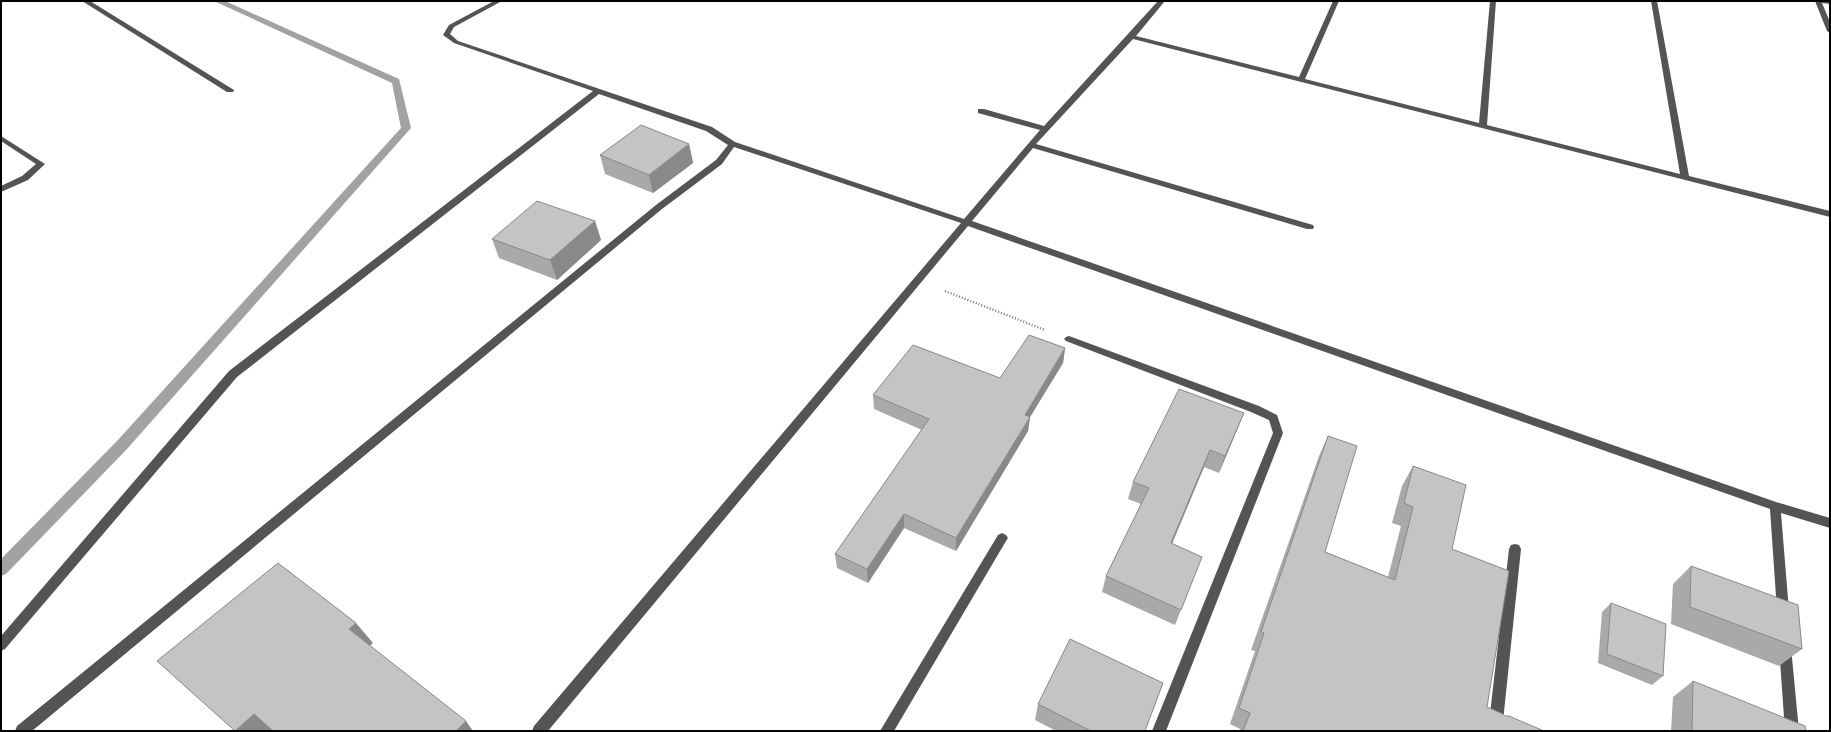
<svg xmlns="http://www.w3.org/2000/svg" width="1831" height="732" font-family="'Noto Sans',sans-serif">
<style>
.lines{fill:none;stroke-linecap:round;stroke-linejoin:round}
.stream{fill:#a2a2a2;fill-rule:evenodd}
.path{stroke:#767676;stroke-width:2.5;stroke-dasharray:1 2;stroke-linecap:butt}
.minor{fill:#545454;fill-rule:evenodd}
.wall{fill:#a9a9a9}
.shaded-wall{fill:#898989}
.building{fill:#c4c4c4;stroke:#898989}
</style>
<rect width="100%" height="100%" fill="#fff"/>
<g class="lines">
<!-- stream -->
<path class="stream" d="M214 1H225L399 79 411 128 127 449 6 574 1 576V559L117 441 401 128 392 83Z"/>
<!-- path -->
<path class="path" d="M945 291 1045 330"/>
<!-- minor -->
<path class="minor" d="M82 1H90L234 90 233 92H227Z
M494 1H502L454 27 450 34 458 41 712 127 735 142 964 219 1040 130 978 113V109H984L1044 126 1158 1H1165L1136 36 1299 77 1333 1H1339L1305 79 1479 123 1490 1H1496L1487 125 1680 174 1651 1H1657L1689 176 1830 211V217L1133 39 1036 144 1313 225 1314 227 1313 229H1307L1033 148 972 221 1776 502 1830 518V528L1781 513 1789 611 1787 615 1783 617 1779 615 1777 611 1770 509 968 226 548 731H532L534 726 961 223 734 147 722 164 662 209 32 731H15L17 726 656 205 716 160 728 145 706 131 599 94 237 377 5 649 1 651V636L229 371 593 91 454 43 443 35 449 25Z
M1815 1H1830V4L1822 3 1830 22V33L1827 31Z
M1 136 45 164 28 180 1 192V186L22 176 36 164 1 141Z
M1069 336 1259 406 1277 415 1283 433 1166 731H1152L1273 433 1269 420 1251 412 1066 341 1064 339 1066 337Z
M1002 533 1006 535 1008 538 1006 541 894 731H880L998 535Z
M1515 544 1519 545 1521 549 1502 731H1488L1509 549 1511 545Z
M1785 641 1789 643 1791 647 1799 731H1785L1779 647 1781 643Z"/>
</g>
<!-- wall -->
<path class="wall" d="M689 144 693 163 653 193 605 174 600 155Z
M595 221 601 240 557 280 499 258 492 239Z
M1065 348 1063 363 1030 417 1028 431 956 551 904 528 868 583 837 568 835 554 922 430 874 409 873 395 1000 378Z
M1244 413 1237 430 1219 473 1204 467 1172 544 1202 557 1175 625 1102 592 1106 576 1141 504 1128 499 1133 482Z
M1328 436 1325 552 1388 577 1401 526 1392 523 1402 486 1413 466 1452 549 1487 707 1505 716 1544 731H1240V729L1230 724 1255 651 1251 650 1319 456Z
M1691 566 1802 649 1779 666 1671 624 1673 584Z
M1611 603 1663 676 1652 685 1598 663 1602 612Z
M1693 681 1806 731H1671L1673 697Z
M1038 704 1145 731H1056L1035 720Z"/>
<!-- shaded-wall -->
<path class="shaded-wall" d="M689 144 693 163 653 193 649 175Z
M595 221 601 240 557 280 550 260Z
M1065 348 1063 363 1030 417 1028 431 956 551V538L1025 415Z
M1244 413 1237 430 1219 473 1225 456Z
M1210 450 1204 467 1165 560 1171 543Z
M904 514V528L868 583 867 569Z
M356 623 373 643 366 649 349 629Z
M254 714 273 731H235Z
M466 721 473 731H456Z"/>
<!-- building -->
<path class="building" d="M641 125 689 144 649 175 600 155Z
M537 201 595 221 550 260 492 239Z
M1029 335 1065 348 1025 415 1030 417 956 538 904 514 867 569 835 554 929 419 873 395 913 345 1000 378Z
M1179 389 1244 413 1225 456 1210 450 1171 543 1202 557 1181 610 1106 576 1149 488 1133 482Z
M1328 436 1357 446 1325 552 1395 580 1413 507 1404 503 1413 466 1466 485 1452 549 1509 571 1487 707 1503 714 1505 716H1509L1544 731H1243L1250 713 1239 708 1264 633 1261 632Z
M278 563 356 623 349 629 466 721 456 731H273L254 714 235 731 157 661Z
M1691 566 1798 605 1802 649 1690 607Z
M1611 603 1666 624 1663 676 1607 654Z
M1070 639 1163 683 1145 731H1091L1038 704Z
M1693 681 1805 726 1806 731H1692Z"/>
<!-- border -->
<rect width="1831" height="732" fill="none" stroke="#000000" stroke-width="4"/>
</svg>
